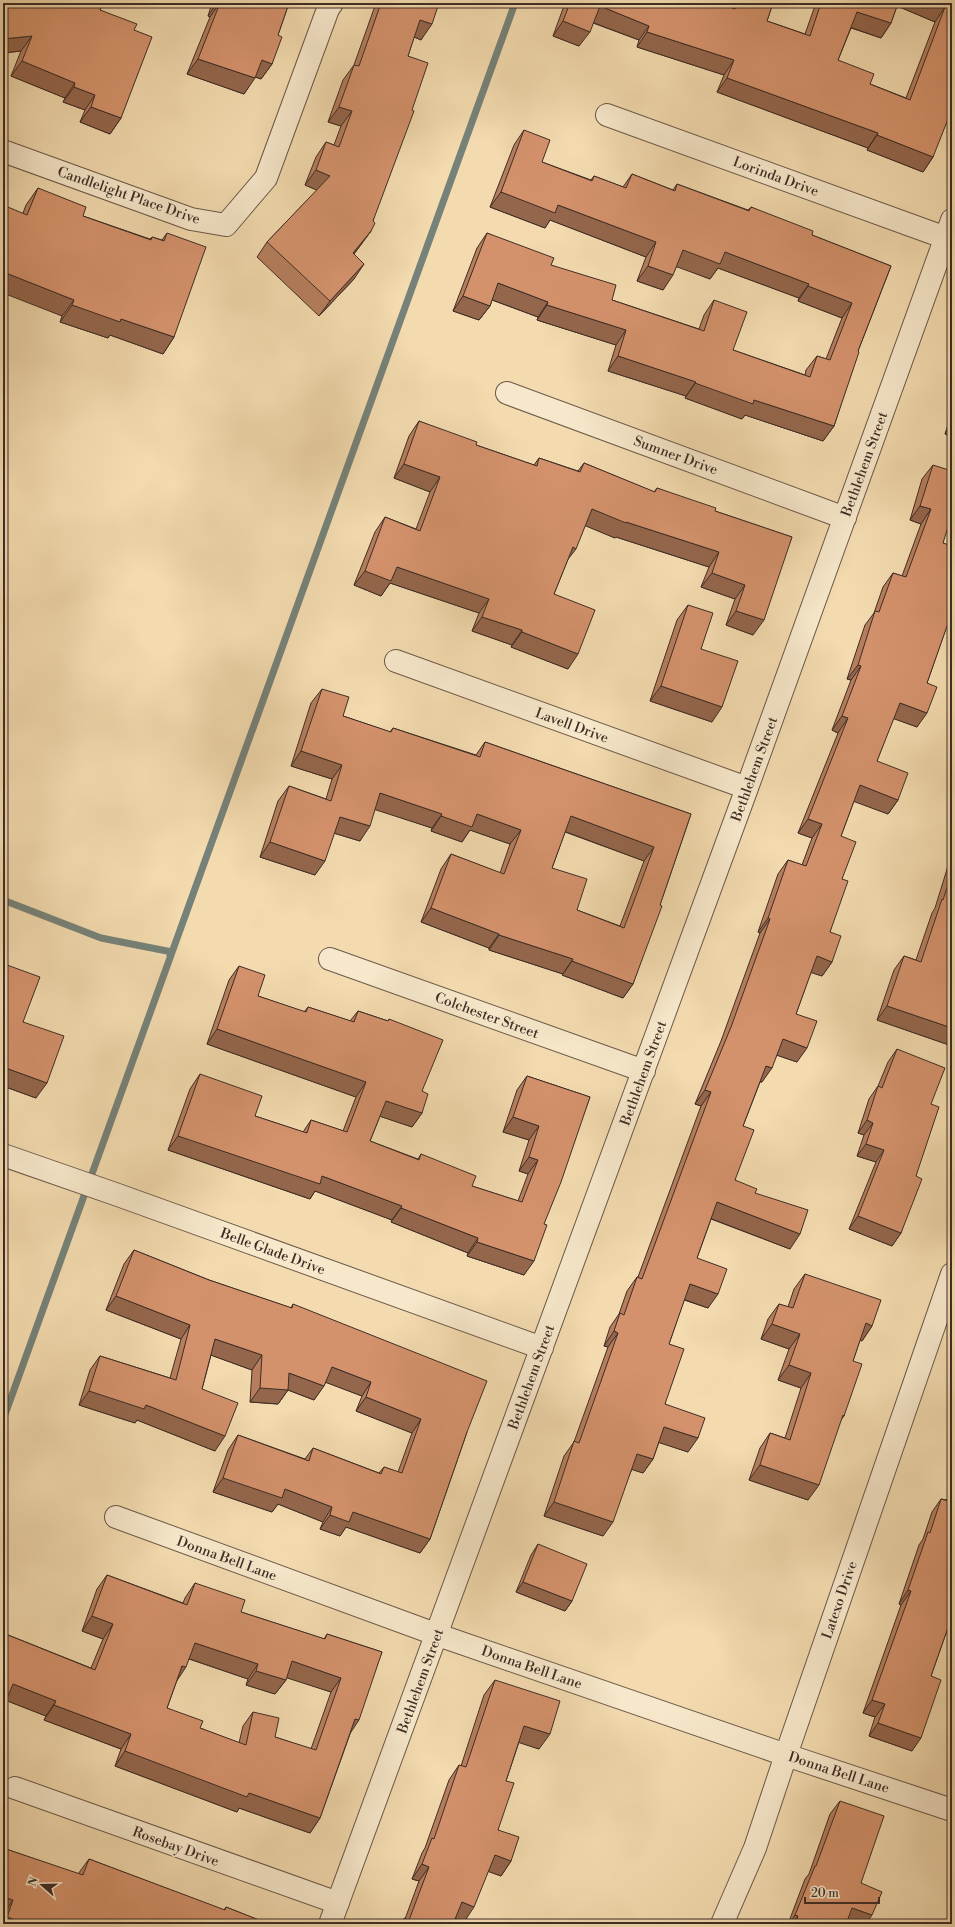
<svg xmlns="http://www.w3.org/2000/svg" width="955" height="1927" font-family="'Libre Bodoni',serif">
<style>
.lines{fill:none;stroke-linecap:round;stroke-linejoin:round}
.stream{stroke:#768279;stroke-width:7}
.minor-casing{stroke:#6b5848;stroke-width:24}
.minor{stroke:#f7e8cb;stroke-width:22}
.wall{fill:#b67e5d;stroke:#3e2d26;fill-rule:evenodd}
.shaded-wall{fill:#94664c;stroke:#3e2d26}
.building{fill:#d4926c;stroke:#3e2d26;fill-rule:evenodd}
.labels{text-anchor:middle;stroke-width:3.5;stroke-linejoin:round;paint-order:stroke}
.street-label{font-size:14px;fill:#3e2d26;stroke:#f7e8cb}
</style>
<rect width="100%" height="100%" fill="#f3dbaf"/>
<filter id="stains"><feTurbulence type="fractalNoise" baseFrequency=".005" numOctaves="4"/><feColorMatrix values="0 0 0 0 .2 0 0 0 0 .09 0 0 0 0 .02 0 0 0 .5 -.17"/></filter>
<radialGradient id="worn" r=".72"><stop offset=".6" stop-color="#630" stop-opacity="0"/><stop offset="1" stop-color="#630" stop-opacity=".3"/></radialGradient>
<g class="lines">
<!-- stream -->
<path class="stream" d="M3 900 101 938 172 952 170 956
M3 1420 515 3"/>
<!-- minor casing -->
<g class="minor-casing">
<path id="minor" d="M607 115 946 238
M3 151 191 219 226 225 266 178 328 9 332 3
M507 393 845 518
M396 661 747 788
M330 959 644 1071
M3 1155 118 1195 542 1348
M116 1517 438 1635 786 1755 952 1810
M15 1788 338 1903
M330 1924 747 788 952 220
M722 1924 755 1848 786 1755 952 1274"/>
</g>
<!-- minor -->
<use href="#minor" class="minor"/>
</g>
<!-- wall -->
<path class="wall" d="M3 3 66 5 67 3H103L100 10 134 30 121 118 110 134 80 122 85 110 63 102 65 98 11 76 21 51 3 53Z
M212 3H289L278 35 272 64 261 79 255 77 244 94 187 74 210 17 208 16Z
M376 3H439L421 40 414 37 408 56 371 231 354 254V279L319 316 257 257 267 242 317 190 305 185 316 157 326 142 334 145 341 126 328 122 343 80 354 65Z
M565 3H717L731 7 734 3H773L767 21 805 34 816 3H952L933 157 923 172 867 150 868 148 717 92 724 75 637 47 639 40 593 23 579 46 553 36ZM897 6 935 22 906 98 870 84 838 60 851 28 881 38 891 23Z
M524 130 542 162 591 180 594 176 623 187 632 174 673 190 677 184 748 210 751 207 812 235 891 266 858 351 834 426 823 441 745 415 742 419 685 398 686 396 608 371 616 345 537 320 538 317 492 300 490 306 479 320 453 311 477 248 487 233 551 265 612 300 699 329 704 315 714 300 733 350 805 375 806 370 817 356 826 359 842 318 798 301 799 298 718 268 710 279 677 266 663 290 637 281 646 257 550 220 545 228 490 207 514 145Z
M38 188 83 216 150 239 152 237 162 240 167 233 174 337 163 354 110 335 108 338 60 322 62 316 23 213 26 205Z
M952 412V437L945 434Z
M419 421 476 445 534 465 539 458 578 471 584 463 654 492 657 488 715 511 792 537 753 635 726 625 735 599 701 587 709 567 616 537 615 538 585 525 568 559 554 594 568 669 511 647 512 645 472 631 479 613 390 583 381 596 354 585 375 532 385 517 416 529 430 492 394 478 409 436Z
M933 465 943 543 946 628 927 683 917 727 893 718 877 761 898 800 888 814 854 801 841 836 842 879 830 932 832 962 822 976 811 972 796 1014 797 1062 777 1055 762 1082H760L743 1126 735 1180 755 1193 790 1249 711 1219 697 1258 708 1308 684 1300 669 1344 665 1404 688 1452 659 1442 653 1459 643 1473 632 1469 603 1536 544 1516 564 1456 574 1442 608 1347 604 1346 610 1327 619 1314 627 1291 637 1277H638L701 1106 695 1104 721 1041 760 933 758 932 778 874 788 860 802 865 812 838 798 833 838 733 832 730 851 680 847 679 865 625 874 613 883 587 893 573 902 576 921 524 910 520 922 479Z
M688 605 701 649 712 722 650 701 677 620Z
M322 689 343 716 390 732 393 728 476 755 485 742 691 814 633 984 623 998 562 975 563 974 489 950V948L421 922 441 869 451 854 500 873 510 844 470 830 462 842 431 831 432 828 375 809 360 841 334 833 315 875 260 857 278 801 289 786 326 799 332 779 291 766 311 703ZM565 832 644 861 620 926 577 910 552 868Z
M952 853V1046L877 1020 894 970 904 956 916 960 932 913 935 908Z
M7 965 23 1022 36 1098 3 1086V970Z
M239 966 258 996 304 1012 308 1007 350 1021 358 1011 388 1021 389 1019 422 1091V1113L412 1127 380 1116 370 1141 418 1159 421 1154 472 1186 518 1201 528 1174 519 1171 529 1140 503 1132 517 1090 527 1076 590 1097 524 1275 467 1256 468 1253 391 1222 392 1220 315 1191 310 1199 168 1150 190 1089 200 1074 255 1116 303 1132 311 1120 343 1131 356 1097 207 1044 229 980Z
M897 1049 931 1104 916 1176 901 1233 892 1246 849 1229 876 1162 857 1156 864 1135 858 1133 869 1099 878 1086 888 1062Z
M134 1250 209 1280 291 1308 293 1304 467 1432 430 1539 420 1553 346 1527 340 1536 320 1529 323 1522 278 1504 272 1512 213 1492 228 1450 238 1435 305 1459 313 1448 379 1473 384 1467 398 1472 412 1433 356 1411 362 1396 326 1382 314 1400 288 1390 278 1404 250 1402 252 1370 211 1355 202 1389 215 1451 137 1420 135 1423 79 1405 90 1370 100 1356 170 1378 181 1339 106 1310 124 1264Z
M805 1274 872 1326 862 1341 860 1340 853 1361 844 1416 841 1420 808 1500 749 1480 760 1448 770 1433 785 1438 801 1388 778 1380 789 1349 761 1339 768 1319 779 1304 788 1307 794 1289Z
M952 1486V1616L931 1676 912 1751 869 1736 875 1717 863 1713 901 1605 899 1604 919 1545 923 1539 932 1512 941 1499 947 1500Z
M538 1544 572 1601 565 1611 516 1592 531 1555Z
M107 1575 183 1603 185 1598 195 1583 241 1612 324 1639 327 1634 382 1652 350 1734 320 1818 310 1833 239 1808 237 1812 115 1766 121 1749 44 1720 46 1716 5 1700 3 1703V1633L91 1668 103 1639 82 1631 97 1589ZM189 1659 248 1679 246 1685 275 1694 286 1680V1677L331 1692 311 1749 275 1737 253 1712 243 1726 239 1743 200 1728 167 1708 177 1680Z
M495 1680 539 1749 519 1742 506 1781 498 1830 511 1861 501 1876 488 1871 464 1922 455 1919 453 1924H401L405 1919 419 1881 412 1879 422 1853 425 1848 449 1780 459 1765 461 1766 484 1695Z
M840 1801 861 1883 866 1924H850L846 1923V1924H788L805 1879 809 1874 830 1814Z
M3 1848 78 1874 89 1859 224 1910 226 1907 269 1924H3Z
M952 1873V1886L948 1884Z"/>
<!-- shaded-wall -->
<path class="shaded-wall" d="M217 3H220L210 17 208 16Z
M894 3H935L945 7 935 22 893 4Z
M600 6 649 26 639 40 589 21Z
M857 12 891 23 881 38 847 26Z
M420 20 432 24 421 40 410 35Z
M563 21 590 32 579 46 553 36Z
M647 32 734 60 724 75 637 47Z
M32 36 21 51 3 53V39Z
M198 59 255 78 244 94 187 74Z
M262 60 272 64 261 79 251 75Z
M22 61 75 83 65 98 11 76Z
M727 78 878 133 868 148 717 92Z
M74 87 95 95 85 110 63 102Z
M91 107 121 118 110 134 80 122Z
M339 107 352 111 341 126 328 122Z
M877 135 933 157 923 172 867 150Z
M316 170 330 176 319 191 305 185Z
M501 192 558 205 656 242 646 257 550 220 545 228 490 207Z
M371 231 360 246 343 268 353 253Z
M683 250 725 252 809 284 799 298 718 268 710 279 672 265Z
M364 264 354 279 319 316 330 301Z
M648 266 673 275 663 290 637 281Z
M6 273 74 300 62 316 3 293V277Z
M498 283 548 302 538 317 487 298Z
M808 286 852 303 842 318 798 301Z
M463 296 490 306 479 320 453 311Z
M72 305 121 319 174 337 163 354 110 335 108 338 60 322Z
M547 305 626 330 616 345 537 320Z
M618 356 696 382 686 396 608 371Z
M695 383 754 400 834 426 823 441 745 415 742 419 685 398Z
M952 423V437L945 434Z
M404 464 440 477 430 492 394 478Z
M920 506 931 509 921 524 910 520Z
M592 509 626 522 719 552 709 567 616 537 615 538 581 524Z
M573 547 576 549 565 563Z
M397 567 489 599 479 613 390 583 381 596 354 585 365 571Z
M712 573 745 585 735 599 701 587Z
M736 611 764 620 753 635 726 625Z
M952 612V631L942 626Z
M482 617 522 630 512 645 472 631Z
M522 632 578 654 568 669 511 647Z
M858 665 861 666 851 680 847 679Z
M661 686 722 707 712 722 650 701Z
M900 703 927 713 917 727 889 717Z
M842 716 848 718 838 733 832 730Z
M301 751 342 765 332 779 291 766Z
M860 785 898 800 888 814 850 800Z
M380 793 442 814 432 828 370 808Z
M477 814 521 830 510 844 470 830 462 842 431 831 441 816Z
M571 816 654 847 644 861 561 830Z
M340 817 370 826 360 841 330 832Z
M808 819 822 824 812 838 798 833Z
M270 842 325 861 315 875 260 857Z
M431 908 499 934 489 948 421 922Z
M768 918 770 919 760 933 758 932Z
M499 935 573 959 563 974 489 950Z
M817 956 832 962 822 976 806 971Z
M572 961 633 984 623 998 562 975Z
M887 1006 952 1028V1046L877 1020Z
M217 1029 366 1082 356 1097 207 1044Z
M783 1039 807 1048 797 1062 773 1054Z
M766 1066 772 1068 762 1082 756 1080Z
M3 1067 47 1083 36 1098 3 1086Z
M705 1090 711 1092 701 1106 695 1104Z
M386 1101 422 1113 412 1127 376 1115Z
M513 1117 539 1126 529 1140 503 1132Z
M867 1120 873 1123 864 1135 858 1133Z
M178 1136 322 1176 402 1206 392 1220 315 1191 310 1199 168 1150Z
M866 1144 884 1150 876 1162 857 1156Z
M529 1157 538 1160 528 1174 519 1171Z
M717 1202 800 1234 790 1249 707 1217Z
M401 1208 478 1238 468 1253 391 1222Z
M858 1216 901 1233 892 1246 849 1229Z
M477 1242 534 1261 524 1275 467 1256Z
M690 1284 718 1294 708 1308 680 1298Z
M116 1296 190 1325 181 1339 106 1310Z
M866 1323 872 1326 862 1341 855 1339Z
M772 1324 800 1334 789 1349 761 1339Z
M614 1331 618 1333 608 1347 604 1346Z
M215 1339 262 1355 252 1370 205 1353Z
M789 1365 811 1373 801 1388 778 1380Z
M332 1367 371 1382 362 1396 322 1381Z
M289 1373 324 1386 314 1400 288 1390 278 1404 250 1402 260 1388Z
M89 1391 146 1405 225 1436 215 1451 137 1420 135 1423 79 1405Z
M366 1397 421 1419 412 1433 356 1411Z
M664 1427 698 1438 688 1452 654 1441Z
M637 1454 653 1459 643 1473 627 1468Z
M760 1465 819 1485 808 1500 749 1480Z
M223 1478 285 1489 332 1507 323 1522 278 1504 272 1512 213 1492Z
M554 1502 613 1522 603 1536 544 1516Z
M353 1512 430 1539 420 1553 346 1527 340 1536 320 1529 330 1515Z
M523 1582 572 1601 565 1611 516 1592Z
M908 1590 911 1591 901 1605 899 1604Z
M92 1616 113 1624 103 1639 82 1631Z
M195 1643 258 1664 248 1679 184 1657Z
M292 1661 341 1678 331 1692 281 1676Z
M182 1666 186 1667 176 1682Z
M256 1671 286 1680 275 1694 246 1685Z
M13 1684 56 1701 46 1716 5 1700 3 1703V1694Z
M872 1700 885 1704 875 1717 863 1713Z
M54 1705 131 1734 121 1749 44 1720Z
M355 1719 359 1720 349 1735Z
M878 1723 921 1738 912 1751 869 1736Z
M524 1726 550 1734 539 1749 514 1741Z
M125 1751 249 1793 320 1818 310 1833 239 1808 237 1812 115 1766Z
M495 1855 511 1861 501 1876 484 1870Z
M422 1864 429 1867 419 1881 412 1879Z
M952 1879V1886L948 1884Z
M3 1897 13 1900 3 1915Z
M462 1902 474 1907 464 1922 452 1917Z
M852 1908 872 1915 866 1924H850L843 1921Z
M795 1915 798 1916 793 1924H789Z
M7 1917 27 1924H3Z
M111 1919 124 1924H108Z"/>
<!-- building -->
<path class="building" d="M3 3H61L69 6 70 3H103L100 10 137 24 134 30 152 37 121 118 91 107 95 95 74 87 75 83 22 61 32 36 3 39Z
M220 3H289L278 35 282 37 272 64 262 60 255 78 198 59Z
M381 3H439L432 24 420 20 408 56 428 63 412 110 414 111 373 221 375 223 371 231 353 253 364 264 330 301 267 242 330 176 316 170 326 142 339 147 352 111 339 107 354 65 359 66Z
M570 3H717L735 9 737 3H773L767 21 810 36 821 3H898L891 23 857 12 838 60 874 74 870 84 910 100 945 7 935 3H952V109L933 157 877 135 878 133 727 78 734 60 647 32 649 26 600 6 590 32 563 21Z
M524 130 550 140 542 162 592 181 594 176 626 188 632 174 675 191 677 184 749 211 751 207 813 231 812 235 891 266 858 351 859 352 834 426 754 400 753 404 695 383 696 382 618 356 626 330 547 305 548 302 498 283 490 306 463 296 487 233 554 258 551 265 616 285 612 300 704 331 714 300 747 312 733 350 810 377 817 356 830 360 852 303 808 286 809 284 725 252 720 264 683 250 673 275 648 266 656 242 558 205 555 213 501 192Z
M38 188 86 207 83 216 151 240 152 237 164 241 167 233 206 247 174 337 121 319 120 322 72 305 74 300 6 273 3 280V205L27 215Z
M419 421 477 442 476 445 537 466 539 458 580 472 584 463 655 492 657 488 716 508 715 511 792 537 764 620 736 611 745 585 712 573 719 552 626 522V523L592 509 576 549 573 547 554 594 595 610 578 654 522 632V630L482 617 489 599 397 567 391 581 365 571 385 517 420 531 440 477 404 464Z
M933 465 952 471V514L943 543 952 546V612L927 683 937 687 927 713 900 703 877 761 908 773 898 800 860 785 841 836 856 842 842 879 848 881 830 932 841 936 832 962 817 956 796 1014 817 1021 807 1048 783 1039 772 1068 766 1066 743 1126 754 1130 735 1180 757 1189 755 1193 808 1210 800 1234 717 1202 697 1258 727 1269 718 1294 690 1284 669 1344 684 1349 665 1404 705 1418 698 1438 664 1427 653 1459 637 1454 613 1522 554 1502 574 1441 579 1443 618 1333 614 1331 620 1313 624 1315 637 1277 642 1279 711 1092 705 1090 731 1027 770 919 768 918 788 860 806 866 822 824 808 819 848 718 842 716 861 666 858 665 875 611 879 612 893 573 906 577 931 509 920 506Z
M688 605 713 613 701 649 738 661 722 707 661 686Z
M322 689 349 697 343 716 391 732 393 728 480 757 485 742 691 814 660 905 662 906 633 984 572 961 573 959 499 935V934L431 908 451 854 504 874 521 830 477 814 472 827 441 816 442 814 380 793 370 826 340 817 325 861 270 842 289 786 331 801 342 765 301 751ZM571 816 654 847 624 928 577 910 587 879 552 868Z
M952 872V1028L887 1006 904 956 921 962 942 899 943 900Z
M7 965 40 977 23 1022 64 1036 47 1083 3 1067V976Z
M239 966 265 975 258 996 306 1012 308 1007 354 1022 358 1011 388 1021 389 1019 443 1040 422 1091 428 1094 422 1113 386 1101 370 1141 419 1160 421 1154 476 1176 472 1186 522 1202 538 1160 529 1157 539 1126 513 1117 527 1076 590 1097 561 1182 544 1224 547 1225 534 1261 477 1242 478 1238 401 1208 402 1206 322 1176 320 1184 178 1136 200 1074 262 1096 255 1116 307 1133 311 1120 347 1132 366 1082 217 1029Z
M897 1049 945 1068 931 1104 939 1107 916 1176 922 1179 901 1233 858 1216 884 1150 866 1144 873 1123 867 1120 878 1086 882 1088Z
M134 1250 209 1280 292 1308 293 1304 487 1381 467 1432 430 1539 353 1512 349 1522 330 1515 332 1507 285 1489 282 1498 223 1478 238 1435 309 1461 313 1448 381 1474 384 1467 402 1473 421 1419 366 1397 371 1382 332 1367 324 1386 289 1373 288 1390 260 1388 262 1355 215 1339 202 1389 238 1403 225 1436 146 1405 144 1409 89 1391 100 1356 176 1380 190 1325 116 1296Z
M805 1274 881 1300 872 1326 866 1323 853 1361 862 1364 844 1416 843 1415 819 1485 760 1465 770 1433 790 1440 811 1373 789 1365 800 1334 772 1324 779 1304 793 1308Z
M941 1499 952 1502V1501V1616L931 1676 941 1680 921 1738 878 1723 885 1704 872 1700 911 1591 908 1590 928 1532 930 1533Z
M538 1544 587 1564 572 1601 523 1582Z
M107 1575 187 1605 195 1583 245 1600 241 1612 325 1639 327 1634 382 1652 359 1720 355 1719 320 1818 249 1793 247 1797 125 1751 131 1734 54 1705 56 1701 13 1684 8 1696 3 1694V1633L95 1670 113 1624 92 1616ZM195 1643 258 1664 256 1671 286 1680 292 1661 341 1678 316 1750 275 1737 279 1718 253 1712 246 1745 200 1728 203 1721 167 1708 182 1666 186 1667Z
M495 1680 560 1701 550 1734 524 1726 506 1781 514 1783 498 1830 519 1837 511 1861 495 1855 474 1907 462 1902 453 1924H403L404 1918 409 1920 429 1867 422 1864 432 1838 434 1839 459 1765 466 1767Z
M840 1801 884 1816 861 1883 882 1892 872 1915 852 1908 846 1924H795L798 1916 795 1915 815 1866H816Z
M3 1848 83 1875 89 1859 225 1910 226 1907 269 1924H130L129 1923 128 1924H124L111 1919 109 1924H54L51 1923V1924H27L7 1917 13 1900 3 1897Z"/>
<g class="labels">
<!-- street labels -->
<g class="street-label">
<text transform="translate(776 176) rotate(20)" y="5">Lorinda Drive</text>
<text transform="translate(129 195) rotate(19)" y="5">Candlelight Place Drive</text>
<text transform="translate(676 455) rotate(20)" y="5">Sumner Drive</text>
<text transform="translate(864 464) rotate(-70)" y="5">Bethlehem Street</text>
<text transform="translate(572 725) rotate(20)" y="5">Lavell Drive</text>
<text transform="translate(754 769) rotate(-70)" y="5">Bethlehem Street</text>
<text transform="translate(487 1015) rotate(20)" y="5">Colchester Street</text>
<text transform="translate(643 1073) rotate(-70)" y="5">Bethlehem Street</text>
<text transform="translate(273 1251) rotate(20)" y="5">Belle Glade Drive</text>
<text transform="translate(531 1377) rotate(-70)" y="5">Bethlehem Street</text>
<text transform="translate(227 1558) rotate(20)" y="5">Donna Bell Lane</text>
<text transform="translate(839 1600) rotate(-71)" y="5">Latexo Drive</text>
<text transform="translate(532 1667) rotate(19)" y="5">Donna Bell Lane</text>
<text transform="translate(420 1681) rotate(-70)" y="5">Bethlehem Street</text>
<text transform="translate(839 1772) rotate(18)" y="5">Donna Bell Lane</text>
<text transform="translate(176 1846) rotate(20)" y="5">Rosebay Drive</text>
</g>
</g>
<!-- margin -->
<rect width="955" height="1927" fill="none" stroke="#f3dbaf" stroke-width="16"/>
<rect x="4" y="4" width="947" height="1919" fill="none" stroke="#3e2d26" stroke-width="2"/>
<rect x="8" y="8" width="939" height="1911" fill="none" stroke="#3e2d26"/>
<!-- north arrow -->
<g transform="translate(42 1885) rotate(290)" stroke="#f7e8cb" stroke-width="3" paint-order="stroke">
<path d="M0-3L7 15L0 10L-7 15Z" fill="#3e2d26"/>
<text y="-6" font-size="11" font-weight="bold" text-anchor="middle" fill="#3e2d26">N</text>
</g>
<!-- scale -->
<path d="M805 1897v6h74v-6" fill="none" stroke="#3e2d26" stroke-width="2"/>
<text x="811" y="1897" font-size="12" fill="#3e2d26" stroke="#f7e8cb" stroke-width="3" paint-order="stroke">20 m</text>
<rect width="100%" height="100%" filter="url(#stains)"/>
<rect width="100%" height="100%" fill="url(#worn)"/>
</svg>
